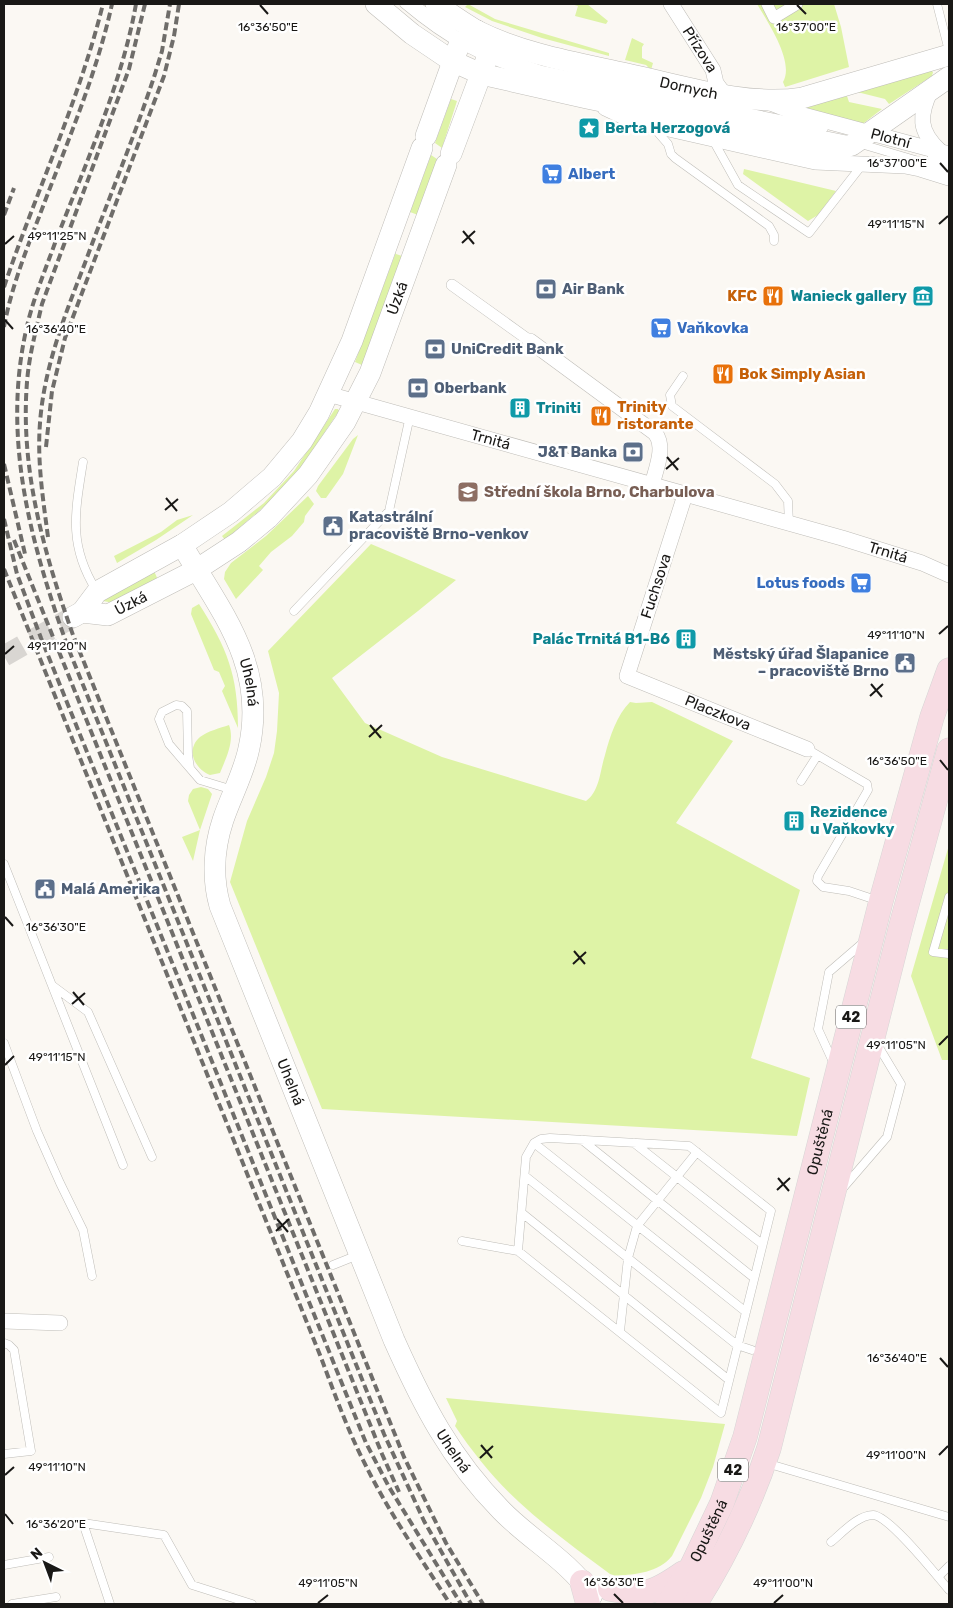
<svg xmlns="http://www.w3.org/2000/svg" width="953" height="1608" font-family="Rubik,sans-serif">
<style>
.green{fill:#def3a6}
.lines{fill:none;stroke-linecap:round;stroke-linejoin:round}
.secondary-tunnel{stroke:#d9d6d2;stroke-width:21;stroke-dasharray:21 11;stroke-linecap:butt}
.service-casing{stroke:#bfbdb8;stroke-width:9}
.pedestrian-casing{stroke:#bfbdb8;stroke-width:12}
.minor-casing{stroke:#bfbdb8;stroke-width:16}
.secondary-casing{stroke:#bfbdb8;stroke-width:22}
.primary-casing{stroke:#d6d5d5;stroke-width:25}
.service{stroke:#fff;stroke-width:8}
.pedestrian{stroke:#fff;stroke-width:11}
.minor{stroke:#fff;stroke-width:15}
.secondary{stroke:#fff;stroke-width:21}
.primary{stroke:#f7dce3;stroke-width:24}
.rail{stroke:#6f6d6a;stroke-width:4;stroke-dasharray:8 4;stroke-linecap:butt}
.ticks{fill:none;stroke:#191816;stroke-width:2}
.labels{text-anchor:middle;stroke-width:5;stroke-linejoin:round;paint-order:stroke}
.shield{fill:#fff;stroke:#5e5d5c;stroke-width:1}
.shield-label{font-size:14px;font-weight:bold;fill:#191816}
.street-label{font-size:15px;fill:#191816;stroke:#fff}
.culture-label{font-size:15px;font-weight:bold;fill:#0d838f;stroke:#fff;text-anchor:start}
.shop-label{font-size:15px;font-weight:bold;fill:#366cbe;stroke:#fff;text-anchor:start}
.service-label{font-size:15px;font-weight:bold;fill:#4e5e75;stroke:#fff;text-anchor:start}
.food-label{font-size:15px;font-weight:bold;fill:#c56008;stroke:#fff;text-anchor:start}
.education-label{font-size:15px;font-weight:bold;fill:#785e54;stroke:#fff;text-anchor:start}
.ticks-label{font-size:12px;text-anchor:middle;fill:#191816;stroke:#fff;stroke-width:5;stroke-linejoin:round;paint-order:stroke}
</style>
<rect width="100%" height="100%" fill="#fbf8f3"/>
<!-- green -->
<path class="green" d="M468 4 495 19 609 53V56L542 38 492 21 465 7Z
M571 4H587L608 21 606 24 575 16 578 6Z
M757 4H834L841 27 849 67 785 87 783 82C795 62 767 21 757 4Z
M632 38 644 44 642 47V58L653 63 651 70 646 65 625 60Z
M930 70 933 72 932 76 889 104 885 99 857 92Z
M847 96 849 102 882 109 860 126 800 108Z
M451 99 457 101 442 148 435 143Z
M431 155 437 159 418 215 410 212Z
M744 169 836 191 818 215 808 221 743 174Z
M396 252V254L402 256 362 365 355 362Z
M335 409H338L339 411 297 473 266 505 225 540 222 536 264 503 294 471Z
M358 435 343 474 326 498H321L316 491 318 486 353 439Z
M308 496 314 504 305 516 304 522 292 536 271 552 259 566 263 570 236 599 224 579 225 572 231 563 266 536Z
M193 515 156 540 117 563 114 556 161 532 177 520Z
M371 544 456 580 418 611 332 678 365 723 442 757 586 801C600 791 600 770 605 755 610 736 617 715 630 702L636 703 652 702 733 741 676 823 800 890 751 1058 810 1078 797 1136 322 1109 230 882 247 821 266 777 274 753 277 731 279 693 268 651Z
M154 571 159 582 114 603 103 601V600Z
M199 604C227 648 238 675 238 728L222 691 225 686 219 672 214 670 191 614 192 608Z
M229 725C235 741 226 758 220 773L210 775C195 769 185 750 200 737 208 731 220 728 229 725Z
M201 787 208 789 212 794 200 830 193 861 182 837 200 830 188 801 189 795 193 789Z
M949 845V1060H942L911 976Z
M446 1398 725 1424 713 1467 701 1498 672 1556C658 1573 636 1574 616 1576L610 1574C579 1551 547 1528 519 1502 495 1480 473 1453 455 1426L457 1421Z"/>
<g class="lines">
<!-- secondary-tunnel -->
<path class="secondary-tunnel" d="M4 656 73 617"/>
<!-- service casing -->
<g class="service-casing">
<path id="service" d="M404 4C449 42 484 60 541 77L848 140
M415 4 463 40
M937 4 949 51
M490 52 542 70 824 128
M654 128 668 144 671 154 675 158 769 226 774 235V241
M713 140 738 185 809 233 862 165
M861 144 949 170
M932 157 949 162
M683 376 670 395 672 406 775 484 788 501 789 524
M83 462C75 512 68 545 96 590
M294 611 389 511 410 416
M807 749 867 784 868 790 818 876 817 881 823 887 849 891 879 901
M190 768 188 755 187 711 182 706 176 705 162 712 159 719 169 744 200 780 233 790
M801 781 817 756
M4 864 123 1165
M949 897 933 952 949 954
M53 986 88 1012 152 1157
M4 1043 37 1131 60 1183 83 1230 92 1276
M834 1064 818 1029 829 972 865 941
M582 1140 754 1278
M534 1143 746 1312
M634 1143 762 1244
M525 1176 737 1345 752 1350
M843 1188 887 1137 901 1084 877 1044
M522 1213 729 1380
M462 1241 518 1251 721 1413 771 1211 689 1146 550 1138 541 1139 534 1143 526 1157 518 1251
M333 1265 358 1255
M620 1331 628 1258 637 1226 697 1152
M4 1343 9 1345 14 1350 31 1451 4 1454
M766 1463 949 1517
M831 1542C842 1533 858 1515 873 1515 890 1516 936 1575 949 1590
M4 1565 49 1557
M938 1577 949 1566
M12 1604 56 1597
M110 1604 83 1523 164 1535 192 1585 252 1604"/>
</g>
<!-- pedestrian casing -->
<g class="pedestrian-casing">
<path id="pedestrian" d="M767 4 774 18 797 4
M452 285 530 341"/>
</g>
<!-- minor casing -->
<g class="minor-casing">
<g id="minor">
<path id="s1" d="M671 4 713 70 716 83 725 95"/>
<path d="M931 90C919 115 918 131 940 151"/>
<path id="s2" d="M768 102 796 113 949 154"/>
<path d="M605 108 624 117 651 125 815 162 905 166 920 169 949 178"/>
<path d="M530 341 655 433C666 447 656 468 652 485"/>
<path id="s3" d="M328 394 842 538 922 563 949 575"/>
<path id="s4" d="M685 495 627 676 807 749"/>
<path d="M4 1321 60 1323"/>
</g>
</g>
<!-- secondary casing -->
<g class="secondary-casing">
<g id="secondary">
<path d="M376 4 412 34 452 61 481 74 587 98 689 119 828 150 839 149 852 145 949 77"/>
<path id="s5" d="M436 4C449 13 463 23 477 31 523 54 577 63 627 74 680 85 747 107 802 98L949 55"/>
<path d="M426 136 459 45 477 31"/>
<path d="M451 154 487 58 485 50 477 31"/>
<path id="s6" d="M182 545C221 612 267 665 249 748 244 773 231 796 223 820 214 847 212 878 220 906L394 1340C423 1405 450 1458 501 1510 530 1540 568 1560 592 1595"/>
<path id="s7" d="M82 612 108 615 196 570 239 542 268 518 308 475 345 422 370 373 446 165"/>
<path d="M73 617 82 612 97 592 182 545 231 512 272 477 302 441 319 413 352 341 422 148"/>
</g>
</g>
<!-- primary casing -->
<g class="primary-casing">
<g id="primary">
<path d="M582 1582 588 1604"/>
<path d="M610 1589C646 1596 653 1594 683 1573"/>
<path id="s8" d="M668 1604 691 1568 722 1503 745 1437 881 901 932 717 949 670"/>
<path d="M695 1604C726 1555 751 1503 769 1448L901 926 949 750"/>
</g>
</g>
<!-- service -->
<use href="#service" class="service"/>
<!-- pedestrian -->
<use href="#pedestrian" class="pedestrian"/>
<!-- minor -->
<use href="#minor" class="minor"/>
<!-- secondary -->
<use href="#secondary" class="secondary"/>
<!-- primary -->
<use href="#primary" class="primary"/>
<!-- rail -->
<path class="rail" d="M136 4C122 84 84 167 55 243 46 268 36 292 29 318 0 431 29 538 67 645L384 1434 424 1521 471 1604
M145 4 129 69 42 304C36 330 29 356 27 382 20 470 44 553 73 635L404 1457 446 1543 483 1604
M4 215 14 188
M4 287C36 192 79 101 103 4
M4 327C11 289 25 253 39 217 65 147 96 77 112 4
M46 447 52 391 65 338 164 76 174 36 179 4
M4 464 25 554
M4 519 17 574 41 638 366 1443 389 1487 461 1604
M48 537C43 499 37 461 40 423 44 367 65 315 85 263 108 200 134 138 155 74L162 51 170 4
M14 540 382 1454 399 1492
M4 569 320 1355C334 1392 347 1429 365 1464 389 1513 421 1558 450 1604"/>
</g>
<!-- ticks -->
<path class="ticks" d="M260 5 268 14M797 5 806 14M940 163 948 172M939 224 948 216M463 231 474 244M462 243 475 231M5 244 14 236M5 320 13 329M667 457 678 470M666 469 679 458M166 498 177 511M165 510 178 499M939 634 948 626M5 654 14 646M871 684 882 697M870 696 883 684M370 725 381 738M369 737 382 725M940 760 948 770M5 917 13 926M574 951 585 964M573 964 586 952M73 992 84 1005M72 1004 85 993M939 1045 948 1036M5 1065 14 1056M778 1178 789 1191M777 1190 790 1178M277 1219 288 1232M276 1231 289 1219M940 1358 948 1367M481 1445 492 1458M939 1455 948 1446M480 1458 493 1446M5 1475 14 1467M5 1514 13 1524M614 1594 623 1603M318 1603 328 1595M774 1603 783 1595"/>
<!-- icons -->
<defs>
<g id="sight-square" transform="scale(1.125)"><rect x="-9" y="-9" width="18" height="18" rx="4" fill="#0f9aa8" stroke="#fff"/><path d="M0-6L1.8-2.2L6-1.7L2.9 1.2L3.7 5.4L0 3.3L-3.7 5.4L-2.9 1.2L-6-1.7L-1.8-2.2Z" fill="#fff"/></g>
<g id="supermarket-square" transform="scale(1.125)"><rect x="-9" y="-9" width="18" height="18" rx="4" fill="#3f7fe0" stroke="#fff"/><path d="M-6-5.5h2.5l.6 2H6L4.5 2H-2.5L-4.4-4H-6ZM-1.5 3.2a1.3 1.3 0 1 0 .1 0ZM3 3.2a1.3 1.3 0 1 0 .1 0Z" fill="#fff"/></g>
<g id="bank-square" transform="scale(1.125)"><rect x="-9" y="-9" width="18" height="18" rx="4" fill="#5c6f8a" stroke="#fff"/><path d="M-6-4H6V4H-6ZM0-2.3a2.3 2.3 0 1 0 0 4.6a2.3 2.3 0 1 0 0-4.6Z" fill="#fff"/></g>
<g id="restaurant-square" transform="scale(1.125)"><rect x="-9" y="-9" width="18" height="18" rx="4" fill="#e8710a" stroke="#fff"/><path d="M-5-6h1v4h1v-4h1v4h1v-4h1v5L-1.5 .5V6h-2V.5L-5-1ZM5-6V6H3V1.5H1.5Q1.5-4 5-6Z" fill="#fff"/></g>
<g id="museum-square" transform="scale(1.125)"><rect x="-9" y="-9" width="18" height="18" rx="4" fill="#0f9aa8" stroke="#fff"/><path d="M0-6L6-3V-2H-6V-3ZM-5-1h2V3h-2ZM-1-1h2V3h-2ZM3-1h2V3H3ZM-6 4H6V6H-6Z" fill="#fff"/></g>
<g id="building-square" transform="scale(1.125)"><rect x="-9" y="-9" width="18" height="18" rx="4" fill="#0f9aa8" stroke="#fff"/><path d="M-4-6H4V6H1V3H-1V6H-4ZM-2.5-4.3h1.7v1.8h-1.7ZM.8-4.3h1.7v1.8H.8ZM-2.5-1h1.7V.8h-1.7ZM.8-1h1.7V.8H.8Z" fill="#fff"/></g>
<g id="school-square" transform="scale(1.125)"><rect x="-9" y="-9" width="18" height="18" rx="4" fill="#8d6e63" stroke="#fff"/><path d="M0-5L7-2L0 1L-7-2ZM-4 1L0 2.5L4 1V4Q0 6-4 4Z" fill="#fff"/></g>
<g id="civic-square" transform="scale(1.125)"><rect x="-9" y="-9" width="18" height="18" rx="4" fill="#5c6f8a" stroke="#fff"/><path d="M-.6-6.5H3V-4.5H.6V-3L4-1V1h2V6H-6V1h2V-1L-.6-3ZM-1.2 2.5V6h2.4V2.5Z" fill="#fff"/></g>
</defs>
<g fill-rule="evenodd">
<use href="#sight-square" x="589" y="128"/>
<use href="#supermarket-square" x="552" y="174"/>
<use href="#bank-square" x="546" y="289"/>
<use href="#restaurant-square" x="773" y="296"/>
<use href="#museum-square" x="923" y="296"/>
<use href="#supermarket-square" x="661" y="328"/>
<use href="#bank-square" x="435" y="349"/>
<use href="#restaurant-square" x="723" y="374"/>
<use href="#bank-square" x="418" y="388"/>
<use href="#building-square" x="520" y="408"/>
<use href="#restaurant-square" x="601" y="416"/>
<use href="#bank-square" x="633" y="452"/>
<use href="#school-square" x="468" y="492"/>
<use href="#civic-square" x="333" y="526"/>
<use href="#supermarket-square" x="861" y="583"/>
<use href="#building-square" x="686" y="639"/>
<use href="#civic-square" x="905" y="663"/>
<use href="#building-square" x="794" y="821"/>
<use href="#civic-square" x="45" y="889"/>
</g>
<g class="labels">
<!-- shield labels -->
<g class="shield">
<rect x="836" y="1005.5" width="30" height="23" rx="4"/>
<rect x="718" y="1458.5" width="30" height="23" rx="4"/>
</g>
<g class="shield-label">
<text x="851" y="1022">42</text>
<text x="733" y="1475">42</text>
</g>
<!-- street labels -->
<g class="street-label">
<text dy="5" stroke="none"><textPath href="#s1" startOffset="54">Přízova</textPath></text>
<text dy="5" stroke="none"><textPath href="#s5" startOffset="269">Dornych</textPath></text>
<text dy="5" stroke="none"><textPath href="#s2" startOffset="128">Plotní</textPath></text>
<text dy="5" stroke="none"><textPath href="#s7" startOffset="472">Úzká</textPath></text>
<text dy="5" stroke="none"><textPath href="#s3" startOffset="169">Trnitá</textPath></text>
<text dy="5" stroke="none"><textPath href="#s3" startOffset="582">Trnitá</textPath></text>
<text transform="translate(656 586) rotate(-72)" y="5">Fuchsova</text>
<text dy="5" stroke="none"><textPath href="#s7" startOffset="52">Úzká</textPath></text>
<text dy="5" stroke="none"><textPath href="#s6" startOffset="154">Uhelná</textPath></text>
<text dy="5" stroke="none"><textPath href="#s4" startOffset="288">Placzkova</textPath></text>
<text dy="5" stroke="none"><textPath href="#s6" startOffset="574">Uhelná</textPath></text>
<text dy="5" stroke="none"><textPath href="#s8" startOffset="489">Opuštěná</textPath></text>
<text dy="5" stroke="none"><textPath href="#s6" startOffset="978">Uhelná</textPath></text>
<text dy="5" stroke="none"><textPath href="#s8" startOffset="84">Opuštěná</textPath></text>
</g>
<!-- culture labels -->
<g class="culture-label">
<text x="605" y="133">Berta Herzogová</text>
<text x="907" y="301" text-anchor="end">Wanieck gallery</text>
<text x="536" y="413">Triniti</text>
<text x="670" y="644" text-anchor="end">Palác Trnitá B1-B6</text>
<text x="810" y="817">Rezidence<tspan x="810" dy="17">u Vaňkovky</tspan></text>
</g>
<!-- shop labels -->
<g class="shop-label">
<text x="568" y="179">Albert</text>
<text x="677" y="333">Vaňkovka</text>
<text x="845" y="588" text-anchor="end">Lotus foods</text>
</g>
<!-- service labels -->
<g class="service-label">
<text x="562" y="294">Air Bank</text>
<text x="451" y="354">UniCredit Bank</text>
<text x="434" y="393">Oberbank</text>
<text x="617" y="457" text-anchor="end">J&amp;T Banka</text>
<text x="349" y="522">Katastrální<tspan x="349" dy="17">pracoviště Brno-venkov</tspan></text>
<text x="889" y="659" text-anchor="end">Městský úřad Šlapanice<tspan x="889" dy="17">– pracoviště Brno</tspan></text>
<text x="61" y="894">Malá Amerika</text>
</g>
<!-- food labels -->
<g class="food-label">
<text x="757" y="301" text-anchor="end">KFC</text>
<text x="739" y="379">Bok Simply Asian</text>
<text x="617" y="412">Trinity<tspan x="617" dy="17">ristorante</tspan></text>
</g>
<!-- education labels -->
<g class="education-label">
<text x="484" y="497">Střední škola Brno, Charbulova</text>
</g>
</g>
<g class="ticks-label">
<text x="268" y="31">16°36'50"E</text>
<text x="806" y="31">16°37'00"E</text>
<text x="897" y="167">16°37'00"E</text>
<text x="896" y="228">49°11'15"N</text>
<text x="57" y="240">49°11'25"N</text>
<text x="56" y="333">16°36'40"E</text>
<text x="896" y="639">49°11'10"N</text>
<text x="57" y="650">49°11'20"N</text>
<text x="897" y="765">16°36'50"E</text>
<text x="56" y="931">16°36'30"E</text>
<text x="896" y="1049">49°11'05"N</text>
<text x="57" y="1061">49°11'15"N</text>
<text x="897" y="1362">16°36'40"E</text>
<text x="896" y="1459">49°11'00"N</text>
<text x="57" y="1471">49°11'10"N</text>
<text x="56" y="1528">16°36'20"E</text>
<text x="614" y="1586">16°36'30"E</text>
<text x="328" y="1587">49°11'05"N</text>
<text x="783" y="1587">49°11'00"N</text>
</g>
<!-- border -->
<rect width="953" height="1608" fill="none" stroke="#191816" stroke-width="10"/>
<!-- north arrow -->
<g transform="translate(45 1563) rotate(318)" stroke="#ffffff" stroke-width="4" paint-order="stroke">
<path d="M0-4L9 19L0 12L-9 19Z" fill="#191816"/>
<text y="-8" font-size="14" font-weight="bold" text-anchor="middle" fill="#191816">N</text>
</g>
</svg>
